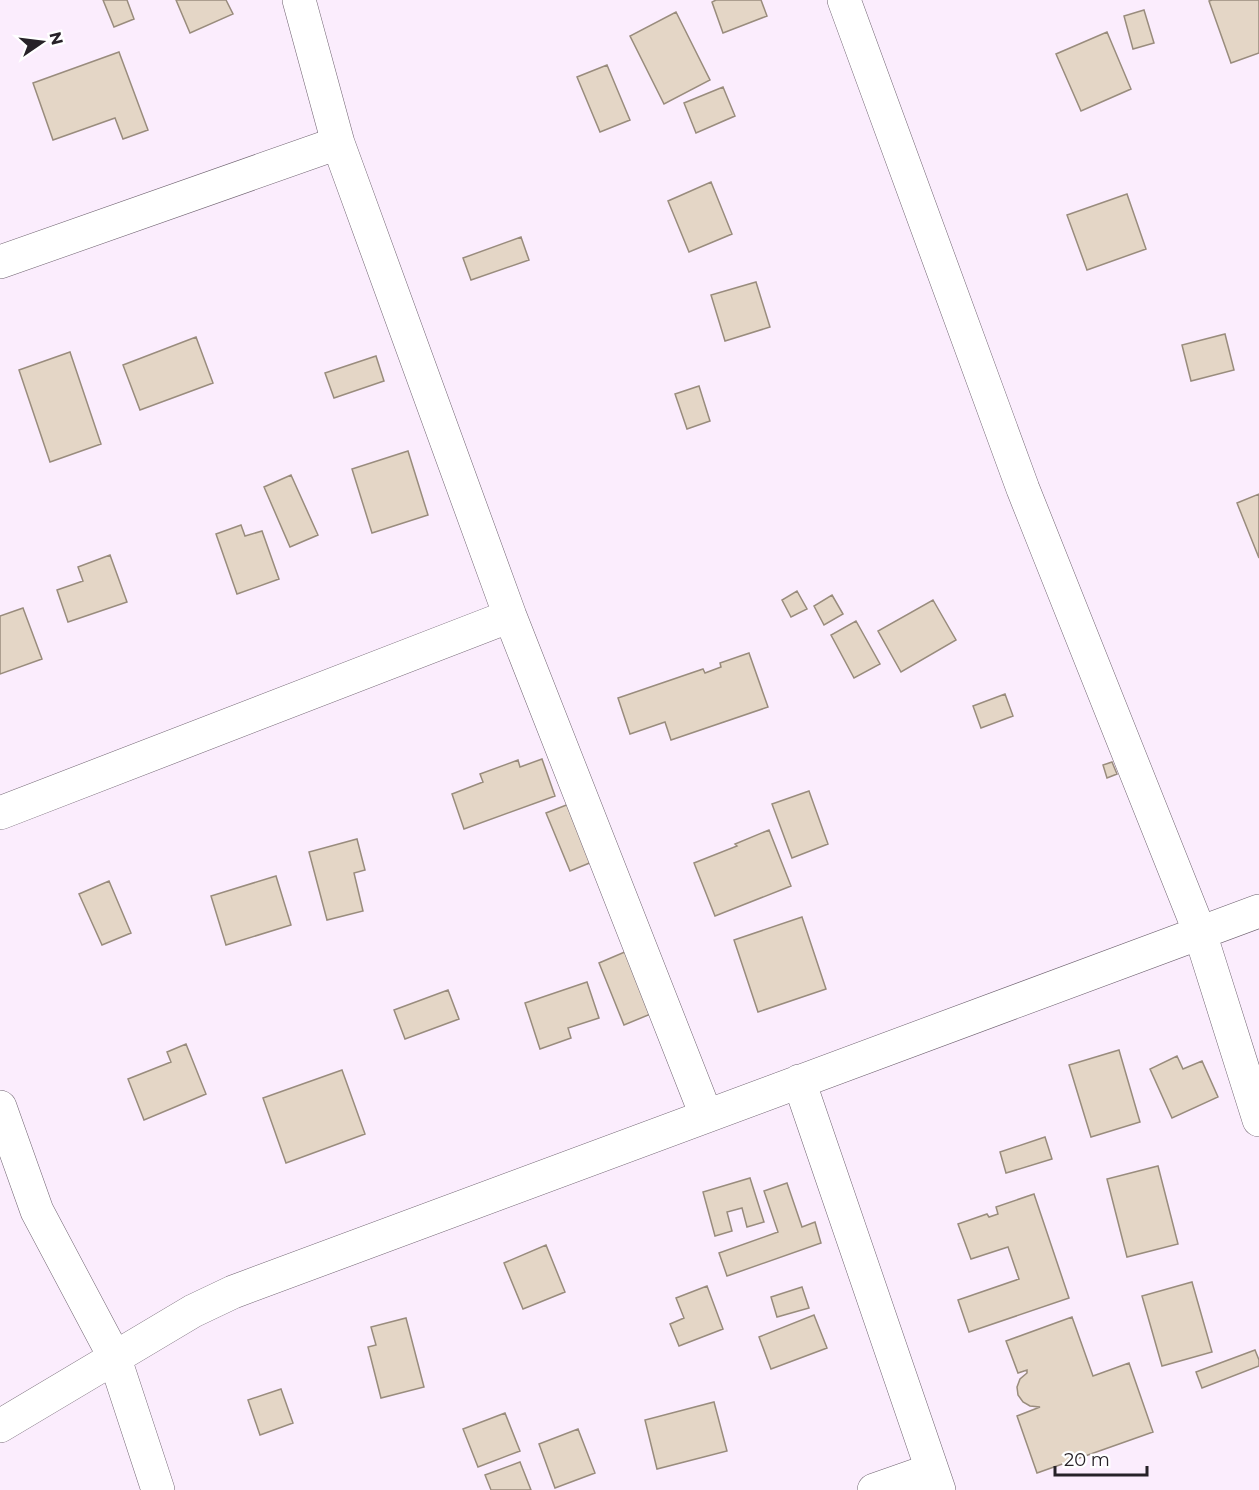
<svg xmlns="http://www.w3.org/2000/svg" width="1259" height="1490" font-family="Montserrat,sans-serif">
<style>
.building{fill:#e4d6c6;stroke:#998c7d;stroke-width:1.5}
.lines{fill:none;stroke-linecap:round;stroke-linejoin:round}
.street-casing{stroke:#706471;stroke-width:34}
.street{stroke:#fff;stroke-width:33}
</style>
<rect width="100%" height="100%" fill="#fbedfd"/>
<!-- building -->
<path class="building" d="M103 0H127L134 19 114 27Z
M176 0H226L233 14 190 33Z
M716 0H761L767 16 723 33 712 2Z
M1212 0H1259V53L1231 63 1209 1Z
M1144 10 1154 43 1133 49 1124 16Z
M676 12 710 80 664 104 630 36Z
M1107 32 1131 89 1081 111 1056 54Z
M119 52 148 130 123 139 115 118 53 140 33 83Z
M607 65 630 120 600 132 577 77Z
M723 87 735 116 696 133 684 103Z
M711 182 732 234 689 252 668 201Z
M1127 194 1146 249 1087 270 1067 215Z
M521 237 529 260 471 280 463 258Z
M756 282 770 327 725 341 711 295Z
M1225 334 1234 370 1191 381 1182 345Z
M196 337 213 383 140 410 123 365Z
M70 352 101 444 50 462 19 370Z
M376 356 384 381 334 398 325 373Z
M699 386 710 421 687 429 675 394Z
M408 451 428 515 372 533 352 469Z
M291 475 318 535 290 547 264 487Z
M1259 494V558L1237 503Z
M241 525 245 536 262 531 279 579 237 594 216 534Z
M110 555 127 602 68 622 57 590 83 581 78 567Z
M797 591 807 609 791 617 782 600Z
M832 595 843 614 824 625 814 606Z
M933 600 956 640 901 672 878 631Z
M23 608 42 659 0 674V616Z
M856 621 880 664 854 678 831 635Z
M749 653 768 707 671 740 665 722 630 734 618 698 703 669 705 673 721 667 720 663Z
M1005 694 1013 716 981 728 973 706Z
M542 759 555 796 464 829 452 794 483 782 480 774 518 760 520 767Z
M1112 762 1117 774 1107 778 1103 765Z
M809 791 828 844 792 858 772 804Z
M569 804 592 862 570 871 546 813Z
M769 830 791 886 715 916 694 863 737 846 735 844Z
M357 839 365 870 354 873 363 911 327 920 309 852Z
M276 876 291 925 226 945 211 896Z
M109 881 131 933 102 945 79 894Z
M802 917 826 989 758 1012 734 940Z
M627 951 653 1013 624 1025 599 963Z
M587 982 599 1018 568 1028 571 1038 540 1049 525 1003Z
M448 990 459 1019 405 1039 394 1010Z
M186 1044 206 1094 144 1120 128 1079 171 1062 167 1052Z
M1119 1050 1140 1122 1091 1137 1069 1065Z
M1177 1056 1183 1069 1202 1061 1218 1097 1172 1118 1150 1069Z
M342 1070 365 1134 286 1163 263 1098Z
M1045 1137 1052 1159 1006 1173 1000 1152Z
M1158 1166 1178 1244 1127 1257 1107 1179Z
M750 1178 764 1222 747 1227 742 1208 727 1212 732 1231 715 1236 703 1192Z
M787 1183 802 1227 815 1222 821 1243 727 1276 719 1253 778 1232 764 1191Z
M1034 1194 1069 1298 969 1332 958 1300 1019 1279 1008 1247 971 1259 958 1224 987 1214 989 1217 998 1214 996 1207Z
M546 1245 565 1292 523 1309 504 1263Z
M1192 1282 1212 1352 1162 1366 1142 1296Z
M707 1286 723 1329 679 1346 670 1324 684 1318 676 1298Z
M802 1287 809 1308 777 1317 771 1297Z
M814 1315 827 1348 771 1369 759 1337Z
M1072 1317 1093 1376 1129 1363 1153 1432 1037 1473 1017 1416 1040 1407 1030 1406 1023 1402 1018 1395 1017 1387 1020 1379 1027 1373V1370L1018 1373 1006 1341Z
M406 1318 424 1387 381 1398 368 1347 376 1345 371 1327Z
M1255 1350 1259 1360V1366L1202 1388 1196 1372Z
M281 1389 293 1423 260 1435 248 1400Z
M714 1402 727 1451 657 1469 645 1420Z
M505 1413 520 1451 478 1467 463 1429Z
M578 1429 595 1473 555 1488 539 1444Z
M520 1462 531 1490H491L485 1475Z"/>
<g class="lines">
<!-- street casing -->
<g class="street-casing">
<path id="street" d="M299 0 338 143 510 616 706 1115
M844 0 1023 489 1200 933 1259 1120
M0 262 338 143
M0 813 510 616
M799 1081 939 1490
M0 1107 37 1211 114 1356 158 1490
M0 1426 193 1311 233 1292 1259 911
M874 1490 931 1470"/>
</g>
<!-- street -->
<use href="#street" class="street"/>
</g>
<!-- north arrow -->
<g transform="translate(42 42) rotate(76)" stroke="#ffffff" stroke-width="4.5" paint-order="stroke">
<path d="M0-4.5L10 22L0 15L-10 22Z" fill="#272228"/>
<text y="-9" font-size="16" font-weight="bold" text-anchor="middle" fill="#272228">N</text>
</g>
<!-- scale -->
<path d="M1055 1466v9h92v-9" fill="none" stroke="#272228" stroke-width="3"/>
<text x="1064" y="1466" font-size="18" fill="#272228" stroke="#ffffff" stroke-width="4.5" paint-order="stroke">20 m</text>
</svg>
